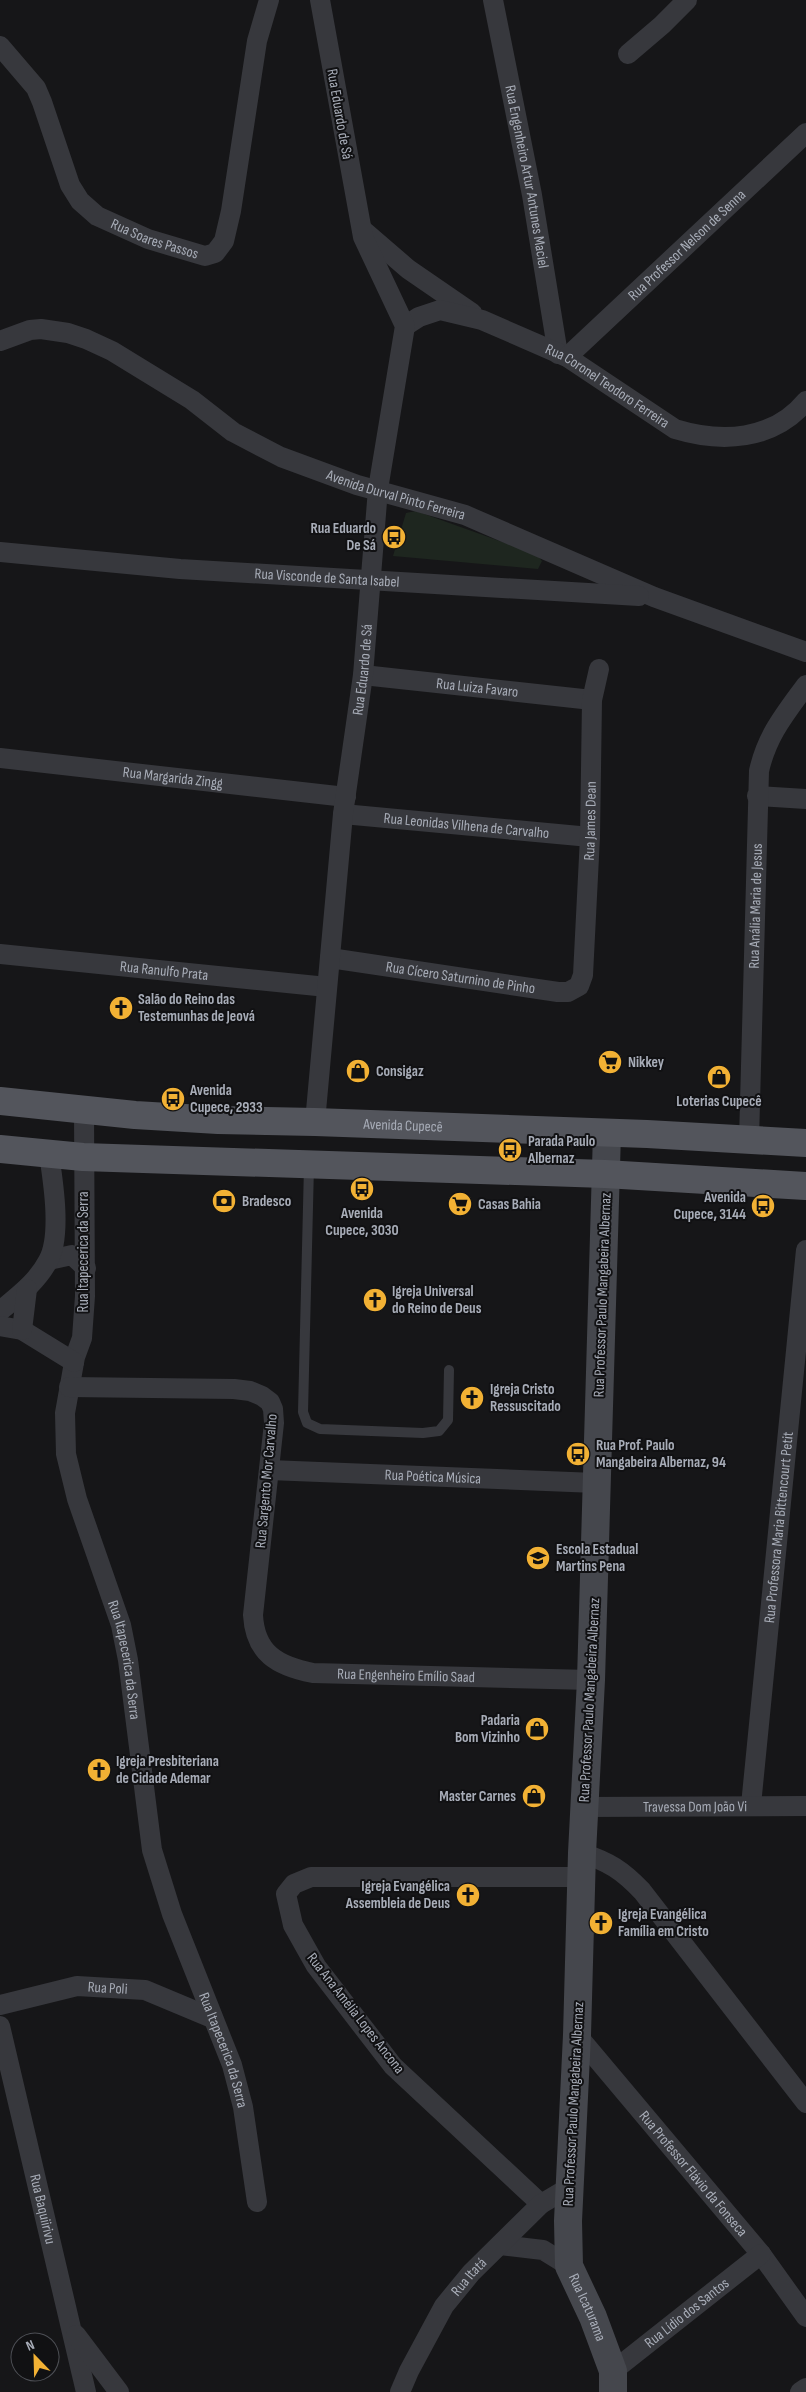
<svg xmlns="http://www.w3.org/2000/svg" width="806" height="2392" font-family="'Sofia Sans Condensed',sans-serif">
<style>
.green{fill:#1e261f}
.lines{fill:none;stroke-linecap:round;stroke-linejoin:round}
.lane{stroke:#37383d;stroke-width:10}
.street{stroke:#37383d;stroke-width:20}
.secondary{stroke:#45474d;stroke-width:28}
.primary{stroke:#53555c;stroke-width:28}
.labels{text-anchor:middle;stroke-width:4;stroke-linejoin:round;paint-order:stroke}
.street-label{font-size:15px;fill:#a8adb8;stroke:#111113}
.poi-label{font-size:15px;font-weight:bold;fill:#a8adb8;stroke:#111113;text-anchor:start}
</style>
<rect width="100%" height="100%" fill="#161618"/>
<!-- green -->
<path class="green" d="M416 511 536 554 542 561 538 569 393 556 406 513Z"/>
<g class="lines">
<!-- lane -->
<path class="lane" d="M309 1166 303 1412 307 1423 320 1429 423 1433 439 1431 448 1420 449 1370"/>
<!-- street -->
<g class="street">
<path id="s1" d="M493 0 532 195 558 354"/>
<path id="s2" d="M0 46 36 88 42 102 70 185 80 201 97 216 148 239 205 256 215 253 224 241 231 211 257 41 269 0"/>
<path d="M628 54 662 25 687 0"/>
<path d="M364 231 408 269 472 313"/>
<path id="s3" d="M405 326 419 317 440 310 482 320 567 357 675 429C721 443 773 441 806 401"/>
<path id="s4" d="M0 341 30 330 41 329 68 333 86 339 112 351 192 400 233 432 281 457 357 485 465 515 654 597 806 652"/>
<path id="s5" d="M567 357 806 133"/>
<path id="s6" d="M0 552 180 569 639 596"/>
<path id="s7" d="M363 675 592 700"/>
<path id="s8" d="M0 758 346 797"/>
<path d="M757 796 806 799"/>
<path id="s9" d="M343 814 590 837"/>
<path id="s10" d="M0 954 327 987"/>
<path id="s11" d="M330 958 558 992H568L579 986 583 975 590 837 592 700 599 669"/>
<path id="s12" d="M84 1111 85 1296 82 1338 75 1357 65 1413 66 1454 77 1499 121 1625 128 1660 152 1850 172 1914 232 2065 243 2107 257 2202"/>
<path id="s13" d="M315 1122 343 814 363 675 378 489 405 326 363 237 320 0"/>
<path id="s14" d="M749 1140 759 771C767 735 785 714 806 685"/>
<path d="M49 1260 72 1255 86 1268"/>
<path d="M0 1311C18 1296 37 1282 48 1261 62 1236 53 1181 49 1154"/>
<path d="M0 1326 22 1330 74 1362"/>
<path d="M22 1330 27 1289"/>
<path id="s15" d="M69 1387 234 1389 250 1391 262 1396 270 1402 273 1409 274 1423 253 1615C255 1653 277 1666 313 1673L591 1680"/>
<path id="s16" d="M269 1470 596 1483"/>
<path id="s17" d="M751 1805 806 1250"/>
<path id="s18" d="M584 1807 806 1806"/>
<path d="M582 1853C609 1862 622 1870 642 1891L806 2103"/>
<path id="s19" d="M0 2005 77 1986 145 1990 212 2018"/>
<path id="s20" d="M0 2026 86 2392"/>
<path id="s21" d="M577 2035 761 2254 806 2317"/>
<path d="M541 2204 393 2066 316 1966 293 1925 286 1894 294 1884 311 1877H582"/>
<path d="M500 2245 543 2250 569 2266"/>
<path d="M76 2335 119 2392"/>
<path id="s22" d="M613 2371 761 2254"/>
<path id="s23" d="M400 2392 409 2371 444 2306 471 2273 541 2204 568 2188"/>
<path d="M800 2392 806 2388"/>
</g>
<!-- secondary -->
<path class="secondary" id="s24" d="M607 1133 591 1680 582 1853 577 2035 568 2221 569 2266 593 2317 613 2371V2392"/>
<!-- primary -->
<g class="primary">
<path id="s25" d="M0 1101 135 1115 218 1120 315 1122 647 1134 806 1143"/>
<path d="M0 1149 83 1157 605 1174 806 1186"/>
</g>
</g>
<!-- icons -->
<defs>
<g id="bus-disc" transform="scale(1.25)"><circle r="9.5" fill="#f2b134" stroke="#111113"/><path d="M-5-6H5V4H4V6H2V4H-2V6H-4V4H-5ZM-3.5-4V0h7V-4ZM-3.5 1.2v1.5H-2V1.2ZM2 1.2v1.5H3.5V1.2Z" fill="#111"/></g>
<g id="church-disc" transform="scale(1.25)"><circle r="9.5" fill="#f2b134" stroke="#111113"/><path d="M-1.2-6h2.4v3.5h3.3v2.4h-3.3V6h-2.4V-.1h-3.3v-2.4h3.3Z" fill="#111"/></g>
<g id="supermarket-disc" transform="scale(1.25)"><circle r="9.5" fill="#f2b134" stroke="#111113"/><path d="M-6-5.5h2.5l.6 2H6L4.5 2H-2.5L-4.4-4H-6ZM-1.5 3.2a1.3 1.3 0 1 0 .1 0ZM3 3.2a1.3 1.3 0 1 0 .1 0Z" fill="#111"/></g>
<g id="shop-disc" transform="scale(1.25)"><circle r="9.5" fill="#f2b134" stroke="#111113"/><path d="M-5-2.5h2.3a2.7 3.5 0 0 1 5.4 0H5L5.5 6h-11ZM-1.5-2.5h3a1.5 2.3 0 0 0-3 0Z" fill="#111"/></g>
<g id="bank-disc" transform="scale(1.25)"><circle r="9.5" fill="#f2b134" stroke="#111113"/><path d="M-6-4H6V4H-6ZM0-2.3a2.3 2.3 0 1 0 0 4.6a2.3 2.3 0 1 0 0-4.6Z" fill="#111"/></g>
<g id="school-disc" transform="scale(1.25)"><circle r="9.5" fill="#f2b134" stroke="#111113"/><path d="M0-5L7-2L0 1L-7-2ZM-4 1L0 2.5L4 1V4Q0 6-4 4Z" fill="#111"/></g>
</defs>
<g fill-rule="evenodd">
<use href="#bus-disc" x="394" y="537"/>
<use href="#church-disc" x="121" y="1008"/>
<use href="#supermarket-disc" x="610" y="1062"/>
<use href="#shop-disc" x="358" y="1071"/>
<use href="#shop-disc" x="719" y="1077"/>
<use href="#bus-disc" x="173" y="1099"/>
<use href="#bus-disc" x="510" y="1150"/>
<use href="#bus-disc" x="362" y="1189"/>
<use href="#bank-disc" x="224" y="1201"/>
<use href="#supermarket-disc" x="460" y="1204"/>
<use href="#bus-disc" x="763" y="1206"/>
<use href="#church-disc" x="375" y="1300"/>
<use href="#church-disc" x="472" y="1398"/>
<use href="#bus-disc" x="578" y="1454"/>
<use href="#school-disc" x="538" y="1558"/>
<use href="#shop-disc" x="537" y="1729"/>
<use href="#church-disc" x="99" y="1770"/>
<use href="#shop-disc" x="534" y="1796"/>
<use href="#church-disc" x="468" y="1895"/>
<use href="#church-disc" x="601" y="1923"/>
</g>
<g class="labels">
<!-- street labels -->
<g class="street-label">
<text transform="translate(340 114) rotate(80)" y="5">Rua Eduardo de Sá</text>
<text dy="5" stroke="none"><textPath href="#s1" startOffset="180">Rua Engenheiro Artur Antunes Maciel</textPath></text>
<text dy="5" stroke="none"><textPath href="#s2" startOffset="262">Rua Soares Passos</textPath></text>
<text dy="5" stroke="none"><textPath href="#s5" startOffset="164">Rua Professor Nelson de Senna</textPath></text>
<text dy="5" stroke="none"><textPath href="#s3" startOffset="224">Rua Coronel Teodoro Ferreira</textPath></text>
<text dy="5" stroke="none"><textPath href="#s4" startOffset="439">Avenida Durval Pinto Ferreira</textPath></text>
<text dy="5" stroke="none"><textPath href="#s6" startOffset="328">Rua Visconde de Santa Isabel</textPath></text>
<text dy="5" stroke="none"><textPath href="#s13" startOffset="455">Rua Eduardo de Sá</textPath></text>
<text dy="5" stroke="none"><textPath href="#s7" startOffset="115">Rua Luiza Favaro</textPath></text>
<text dy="5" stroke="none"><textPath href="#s8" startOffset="174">Rua Margarida Zingg</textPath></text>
<text dy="5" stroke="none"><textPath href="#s11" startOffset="419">Rua James Dean</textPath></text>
<text dy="5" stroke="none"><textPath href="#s9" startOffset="124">Rua Leonidas Vilhena de Carvalho</textPath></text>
<text dy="5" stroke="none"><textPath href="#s14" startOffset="234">Rua Anália Maria de Jesus</textPath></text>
<text dy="5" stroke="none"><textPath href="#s10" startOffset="165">Rua Ranulfo Prata</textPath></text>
<text dy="5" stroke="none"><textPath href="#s11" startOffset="132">Rua Cícero Saturnino de Pinho</textPath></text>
<text dy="5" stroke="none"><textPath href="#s25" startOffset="404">Avenida Cupecê</textPath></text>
<text transform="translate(83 1252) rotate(-90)" y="5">Rua Itapecerica da Serra</text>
<text transform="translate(602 1295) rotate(-88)" y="5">Rua Professor Paulo Mangabeira Albernaz</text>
<text dy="5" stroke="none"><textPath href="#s16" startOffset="164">Rua Poética Música</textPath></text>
<text transform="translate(266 1481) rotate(-85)" y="5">Rua Sargento Mor Carvalho</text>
<text dy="5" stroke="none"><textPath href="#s17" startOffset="279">Rua Professora Maria Bittencourt Petit</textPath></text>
<text dy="5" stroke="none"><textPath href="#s12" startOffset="560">Rua Itapecerica da Serra</textPath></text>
<text dy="5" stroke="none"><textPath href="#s15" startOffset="604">Rua Engenheiro Emílio Saad</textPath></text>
<text transform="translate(589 1700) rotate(-87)" y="5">Rua Professor Paulo Mangabeira Albernaz</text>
<text dy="5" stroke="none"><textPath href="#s18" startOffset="111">Travessa Dom João Vi</textPath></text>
<text dy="5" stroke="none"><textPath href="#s19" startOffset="110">Rua Poli</textPath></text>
<text transform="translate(356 2013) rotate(52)" y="5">Rua Ana Amélia Lopes Ancona</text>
<text dy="5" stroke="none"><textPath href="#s12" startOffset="965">Rua Itapecerica da Serra</textPath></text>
<text transform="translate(573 2104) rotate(-87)" y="5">Rua Professor Paulo Mangabeira Albernaz</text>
<text dy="5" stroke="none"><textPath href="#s21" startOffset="181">Rua Professor Flávio da Fonseca</textPath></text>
<text dy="5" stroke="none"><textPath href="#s20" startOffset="188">Rua Baquiirivu</textPath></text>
<text dy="5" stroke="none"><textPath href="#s23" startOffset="135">Rua Itatá</textPath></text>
<text dy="5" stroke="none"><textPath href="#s24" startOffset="1179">Rua Icaturama</textPath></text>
<text dy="5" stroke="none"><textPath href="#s22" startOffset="94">Rua Lídio dos Santos</textPath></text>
</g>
<!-- poi labels -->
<g class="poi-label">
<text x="376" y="533" text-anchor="end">Rua Eduardo<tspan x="376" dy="17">De Sá</tspan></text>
<text x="138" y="1004">Salão do Reino das<tspan x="138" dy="17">Testemunhas de Jeová</tspan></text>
<text x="628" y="1067">Nikkey</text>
<text x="376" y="1076">Consigaz</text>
<text x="190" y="1095">Avenida<tspan x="190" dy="17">Cupece, 2933</tspan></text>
<text x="719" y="1106" text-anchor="middle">Loterias Cupecê</text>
<text x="528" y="1146">Parada Paulo<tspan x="528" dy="17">Albernaz</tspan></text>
<text x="746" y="1202" text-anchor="end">Avenida<tspan x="746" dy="17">Cupece, 3144</tspan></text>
<text x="242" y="1206">Bradesco</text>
<text x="478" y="1209">Casas Bahia</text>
<text x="362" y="1218" text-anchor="middle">Avenida<tspan x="362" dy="17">Cupece, 3030</tspan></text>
<text x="392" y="1296">Igreja Universal<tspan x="392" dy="17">do Reino de Deus</tspan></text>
<text x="490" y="1394">Igreja Cristo<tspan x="490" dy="17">Ressuscitado</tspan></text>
<text x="596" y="1450">Rua Prof. Paulo<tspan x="596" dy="17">Mangabeira Albernaz, 94</tspan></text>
<text x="556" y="1554">Escola Estadual<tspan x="556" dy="17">Martins Pena</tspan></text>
<text x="520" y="1725" text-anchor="end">Padaria<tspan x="520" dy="17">Bom Vizinho</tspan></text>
<text x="116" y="1766">Igreja Presbiteriana<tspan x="116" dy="17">de Cidade Ademar</tspan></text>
<text x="516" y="1801" text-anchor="end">Master Carnes</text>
<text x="450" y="1891" text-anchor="end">Igreja Evangélica<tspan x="450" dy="17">Assembleia de Deus</tspan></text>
<text x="618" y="1919">Igreja Evangélica<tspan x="618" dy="17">Família em Cristo</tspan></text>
</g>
</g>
<!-- north arrow -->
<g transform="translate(35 2357) rotate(337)"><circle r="24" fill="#111113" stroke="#4d4f55"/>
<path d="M0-4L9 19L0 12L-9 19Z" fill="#f2b134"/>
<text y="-8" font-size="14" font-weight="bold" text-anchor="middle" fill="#a8adb8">N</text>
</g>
</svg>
